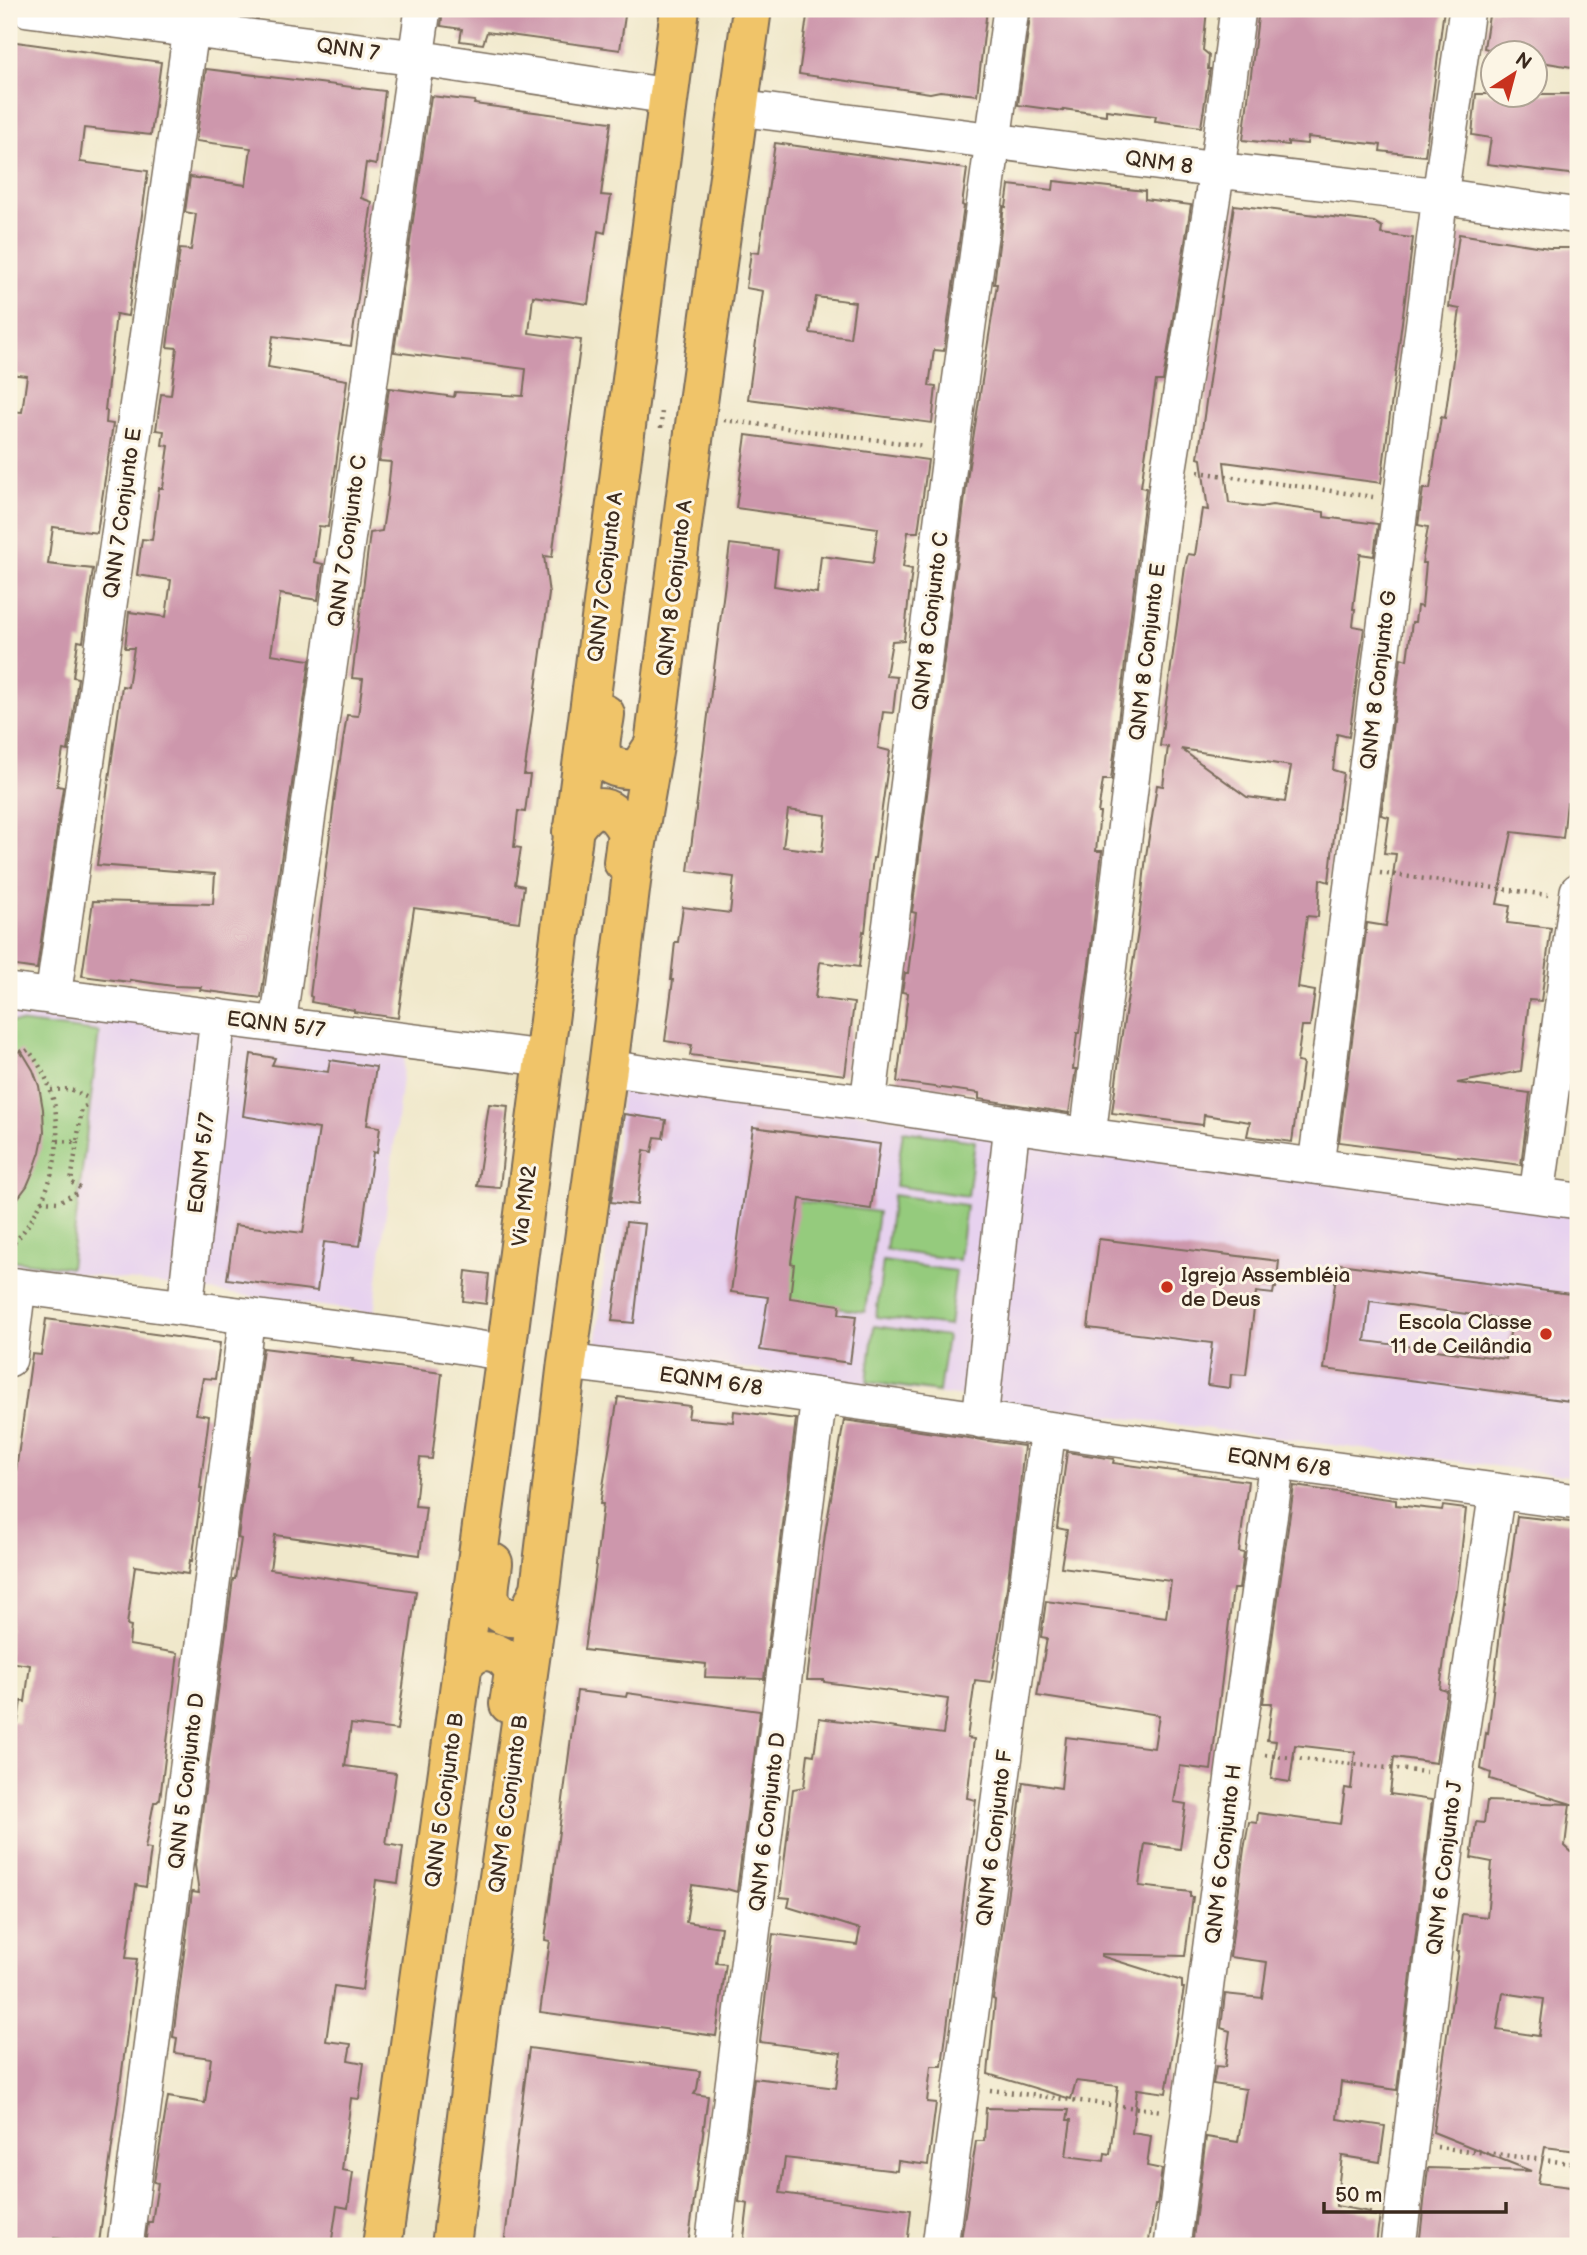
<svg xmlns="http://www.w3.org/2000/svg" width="1587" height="2255" font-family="'Balsamiq Sans',sans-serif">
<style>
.built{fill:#e7d2ef}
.green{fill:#95cb7d;stroke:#687a4e;stroke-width:2}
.building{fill:#cd97ac;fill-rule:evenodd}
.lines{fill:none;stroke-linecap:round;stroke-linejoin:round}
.minor-casing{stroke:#7a6c5b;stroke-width:38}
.major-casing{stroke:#7a6c5b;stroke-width:42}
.path{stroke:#7a6c5b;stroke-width:4.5;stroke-dasharray:2 5;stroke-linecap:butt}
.minor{stroke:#fff;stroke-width:35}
.major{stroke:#f0c469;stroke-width:38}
.poi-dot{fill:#c8321e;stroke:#fcf5e5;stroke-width:2.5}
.labels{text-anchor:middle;stroke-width:6;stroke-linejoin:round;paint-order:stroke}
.street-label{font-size:21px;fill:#3b2a1e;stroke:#fcf5e5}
.poi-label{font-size:21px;fill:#3b2a1e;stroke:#fcf5e5;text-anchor:start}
</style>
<rect width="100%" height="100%" fill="#fcf5e5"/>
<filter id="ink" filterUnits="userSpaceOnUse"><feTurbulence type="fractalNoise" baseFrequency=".0143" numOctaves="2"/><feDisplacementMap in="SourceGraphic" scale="14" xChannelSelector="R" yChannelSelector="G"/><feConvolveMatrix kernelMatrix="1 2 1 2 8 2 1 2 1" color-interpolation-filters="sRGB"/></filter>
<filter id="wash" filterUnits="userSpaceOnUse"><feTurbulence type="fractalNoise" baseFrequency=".00686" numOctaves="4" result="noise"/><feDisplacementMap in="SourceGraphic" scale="28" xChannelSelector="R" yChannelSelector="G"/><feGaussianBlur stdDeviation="1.57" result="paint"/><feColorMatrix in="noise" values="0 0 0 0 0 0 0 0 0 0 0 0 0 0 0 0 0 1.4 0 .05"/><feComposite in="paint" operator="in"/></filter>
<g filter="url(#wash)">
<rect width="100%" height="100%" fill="#f0e8cb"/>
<!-- built -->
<path class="built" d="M9 1002 405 1053 374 1313 9 1264Z
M623 1079 1578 1215V1477L596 1349Z"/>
<!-- green -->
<path class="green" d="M9 1021 99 1032 70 1268 9 1260Z
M903 1131 975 1141 968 1196 895 1186Z
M893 1195 966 1205 959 1260 886 1250Z
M798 1201 878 1212 865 1312 785 1302Z
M883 1261 956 1271 949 1326 876 1317Z
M874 1326 947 1336 939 1392 867 1382Z"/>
<g id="blocks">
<!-- building -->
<path class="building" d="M443 9H626L620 50 487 32 483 44 460 41 462 29 441 26Z
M808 9H869L894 12 895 9H987L977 95 940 91 930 93 799 74Z
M1031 9H1207L1203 50 1209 55 1208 69H1210L1201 127 1155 121 1156 116 1106 110V115L1063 109V111L1018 105Z
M1259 9H1444L1425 156 1380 151 1381 145 1336 140 1308 137 1307 144 1288 142V145L1243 140Z
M1490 9H1578V68L1535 61V52H1488V49L1484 48Z
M9 41 161 62 151 135 84 128 80 162 148 171 128 316 116 314 105 410 107 411 106 423 113 424 97 533 53 527 48 564 93 569 83 642 78 641 73 677 78 678 68 751 63 750 57 786 63 787 37 969 9 965V411L22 412 27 376 9 374Z
M206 69 385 91 376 165 366 163 361 198 372 202 351 346 273 336 268 367 347 380 328 527 319 526 314 562 323 564 318 600 280 594 271 654 310 660 261 998 200 990 201 987 173 986 130 980V982L82 976 93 901 213 904 215 874 97 865 122 686 128 687 134 648H125L129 612 166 617 171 580 137 575 142 539 152 540 159 488H163L169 446 162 445 164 431 156 430 161 394 171 395 177 348 167 347 180 249 191 250 196 214 185 212 190 177 246 185 251 148 196 141Z
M1476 94H1578V175L1487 164 1491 138 1472 135Z
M431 96 475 101 474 104 611 122 601 195 611 196 605 233 598 231 588 304 533 296 529 333 581 340 552 557 544 556 549 594 524 775H530L525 812 518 811 514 847 521 848 515 884 524 886 519 922 414 908 398 1018 354 1012V1010L311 1002 312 997 310 996 336 786 347 715 358 716 363 679 352 678 370 533 382 531 387 499 391 462 379 461 389 388 454 397 455 392 523 396 526 369 394 352Z
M775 143 967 169 962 205 964 206 944 351 934 350 929 386 936 387 932 423 748 399 763 291 746 288 751 252 759 253ZM816 297 855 302 850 338 810 333Z
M1054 181 1145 191V199L1191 205 1163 381H1156L1151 415 1141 487 1146 488 1111 780H1103L1098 813H1100L1096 851H1102L1089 964 1079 1033H1077L1073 1069H1076L1069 1113 979 1099V1093L897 1082 908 993 902 992 905 973H908L916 913 912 912 969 465 997 284H994L1004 206 1006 207 1009 185 1053 190Z
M1234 205 1374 222 1382 227 1381 234 1413 238 1381 483 1224 462 1229 503 1261 507 1272 505 1324 512V517L1378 524 1374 556 1360 554 1353 609H1355L1353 626 1364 628 1349 737 1337 734 1333 770 1343 773 1338 809H1337L1329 882 1320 879 1318 917 1307 916 1298 988 1315 991 1310 1026H1302L1297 1062 1303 1063 1292 1142 1247 1136 1250 1122 1204 1115 1203 1125 1112 1113 1119 1059H1118L1138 931 1146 856 1157 785 1163 786 1168 747 1160 746 1185 567 1188 554 1195 555 1202 509 1208 510 1201 459 1198 458ZM1181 749 1291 766 1285 802 1247 797Z
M1459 234 1549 248H1575V251H1578L1573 297 1578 298V721L1569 803H1567L1563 838 1512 832 1497 904 1510 906 1507 923 1551 928 1541 1001 1529 1000 1521 1071 1457 1083 1530 1093 1521 1165 1339 1142 1367 923 1386 926 1396 854 1384 853 1389 817 1381 815 1401 658 1407 660 1412 622H1415L1417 606 1422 607 1426 563H1422L1428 527 1418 525 1423 489H1430L1441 417 1445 418 1460 309 1449 307Z
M746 435 928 460 918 532H908L903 567 912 569 904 640 892 641 886 676 897 677 893 713 883 712 878 748 890 751 875 858H873L865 932 863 931 859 967 820 962 815 998 854 1003 845 1075 690 1055 692 1045 665 1041 673 980H671L675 942H678L683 907 730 913 734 877 688 871 730 544 778 550 774 586 817 593 821 556 873 563 878 528 736 508ZM788 810 826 815 822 852 783 847Z
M21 1050 33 1070 39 1086 43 1109 44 1132 40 1152 33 1172 27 1186 9 1210V1057Z
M251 1054 275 1058 272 1065 328 1072 330 1060 376 1067 367 1125 380 1127 377 1153 373 1152 360 1246 324 1242 317 1291 227 1279 235 1225 303 1233 319 1129 243 1116Z
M489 1104 508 1106 500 1188 477 1186Z
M624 1114 666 1120 663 1138 655 1137 652 1152 644 1150 637 1205 611 1202Z
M753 1127 880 1144 871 1209 800 1199 791 1263 794 1264 790 1298 840 1305 839 1314 856 1316 850 1363 760 1350 768 1297 731 1292Z
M626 1222 645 1224 634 1323 612 1321Z
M1099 1239 1279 1261 1276 1288H1274L1273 1294 1256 1292 1246 1375 1231 1374 1230 1388 1207 1385 1212 1343 1088 1328Z
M1339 1264 1578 1295V1402L1324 1369 1337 1268H1339ZM1370 1301 1512 1320 1506 1359 1365 1341Z
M466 1271 489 1274 486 1304 463 1301Z
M46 1319 220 1343 215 1379 203 1378 196 1414 209 1416 200 1488H202L192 1561 190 1560 188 1574 135 1566 127 1625 131 1626 129 1645 178 1653 160 1799 157 1802H154L145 1848 151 1849 146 1887 136 1885 131 1921 126 1958 137 1959 99 2243 54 2238 53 2244 9 2238V1721L18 1722 21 1701 25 1702 30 1665 9 1662V1559L16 1514H12V1500L32 1354 41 1355Z
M263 1348 353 1359 352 1361 442 1373 432 1459 420 1458 415 1506 426 1507 420 1555 275 1535 270 1569 416 1591 397 1730 351 1724 345 1766 396 1773 386 1844 403 1847 398 1883 376 1880 362 1990 334 1986 326 2041 351 2044 348 2060 364 2063 359 2099 351 2098 342 2170 353 2172 348 2208 337 2206 331 2246H145L148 2222H152L158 2183 154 2182 168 2097 205 2103 211 2058 175 2053 177 2038 173 2037 192 1892 199 1893 195 1865 233 1579H235L241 1539 238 1538Z
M618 1397 690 1406 688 1418 733 1422 734 1411 796 1419 764 1679 705 1677 706 1664 584 1650 595 1573 603 1504H600Z
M844 1420 1024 1446 1020 1486 1006 1595 991 1682 975 1680 967 1738 974 1739 967 1798 976 1800 942 2066H931L927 2102 936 2103 928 2165 898 2161 897 2171 785 2158 780 2193 911 2210 907 2246H743L748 2204 739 2202 754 2078 836 2088 841 2053 760 2042 773 1934 857 1945 860 1929 788 1907 790 1898 780 1897 793 1789 804 1787 808 1754 814 1755 819 1718 943 1734 948 1699 824 1682V1680H807L825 1534Z
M1067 1452 1114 1459 1113 1463 1248 1481 1239 1552 1244 1553 1239 1589H1233L1211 1770 1180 1766 1174 1802 1186 1804 1180 1849 1145 1844 1139 1886 1190 1892V1897H1193L1185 1956 1101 1954V1956L1182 1981V1988H1184L1166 2093 1137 2089 1132 2133 1151 2136 1147 2166 1162 2169 1157 2205H1155L1148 2246H960L976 2141H984L986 2108 1069 2110 1067 2120H1071L1066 2156 1104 2161 1105 2153 1110 2154 1118 2086 1076 2081 1071 2099 988 2074 995 2000 993 1999 1023 1782 1061 1788 1066 1737 1154 1748 1159 1715 1037 1696 1047 1638 1041 1637 1046 1601 1166 1617 1171 1581 1061 1567 1067 1530 1057 1528Z
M1294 1486 1396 1500V1505L1442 1510 1443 1506 1466 1509 1457 1591H1456L1450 1616 1440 1689 1447 1691 1436 1763 1394 1757 1390 1794 1432 1800 1397 2090 1341 2082 1337 2119 1385 2126 1380 2162 1342 2156 1336 2206 1370 2212 1369 2215 1380 2216 1378 2228 1376 2246H1192L1206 2137 1238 2142 1246 2089 1213 2084 1216 2066 1225 2067 1230 2031 1221 2028 1225 1994 1262 1998 1267 1962 1230 1957 1244 1849 1249 1822 1257 1823 1258 1813 1340 1824 1345 1788 1351 1789 1355 1752 1295 1745 1290 1782 1271 1779 1276 1741 1267 1740 1272 1703H1263Z
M1517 1516 1578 1523V1806L1490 1779 1491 1773 1481 1769 1486 1733 1488 1734 1501 1625 1504 1605H1505Z
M577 1691 626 1697 627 1693 760 1711 737 1892 727 1889 726 1890 692 1885 686 1922 721 1927 716 1963 726 1964 716 2036 540 2012 550 1941 545 1940Z
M1487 1801 1570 1804 1565 1846 1578 1858 1575 1892 1578 1893V2151L1545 2147 1538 2183 1578 2188V2246H1419L1428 2168 1531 2171 1433 2132 1459 1951H1457L1462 1914 1487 1917 1492 1862 1471 1858 1476 1822 1484 1823ZM1503 1993 1544 1999 1539 2036 1497 2030Z
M529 2048 700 2071 697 2089 694 2094 708 2096 688 2246H504Z"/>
</g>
</g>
<g filter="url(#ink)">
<use href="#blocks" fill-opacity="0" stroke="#7a6c5b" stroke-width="2"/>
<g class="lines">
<!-- minor casing -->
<g class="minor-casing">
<path id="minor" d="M28 9 416 58 668 96
M739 108 1217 170 1440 196 1578 216
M9 991 542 1058
M53 997 194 9
M278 1024 423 9
M608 1068 700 1082 868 1103 1088 1136 1578 1201
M868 1103 951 449 1011 9
M1088 1136 1169 467 1217 170 1238 9
M1316 1165 1440 196 1467 9
M1537 1195 1578 891
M9 1285 413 1338 506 1353
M185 1308 218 1017
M9 1359 18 1286
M567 1362 665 1374 1277 1462 1578 1502
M980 1420 1012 1124
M125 2246 247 1316
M713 2246 819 1397
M940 2246 1048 1429
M1172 2246 1236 1752 1277 1462
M1398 2246 1455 1775 1497 1491"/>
</g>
<!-- major casing -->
<g class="major-casing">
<path id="major" d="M605 714C604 725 599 740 601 750 604 769 625 771 639 768L654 745
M572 832C591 801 609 799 627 832L623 862
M493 1563C492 1574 488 1587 490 1598 491 1612 512 1623 525 1614 532 1609 536 1596 540 1589
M463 1667C477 1643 503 1648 514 1672L509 1704
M382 2246 506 1353 680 9
M451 2246 479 2018 540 1589 567 1362 608 1068 633 866 654 745 696 417 752 9"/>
</g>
<!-- path -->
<path class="path" d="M724 420 924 446
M661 428 662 409
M1198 472 1373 497
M1380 873 1548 895
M9 1063 28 1050C77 1108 60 1197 9 1248
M51 1090 70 1089 90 1099
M58 1141 77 1142 82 1108 90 1104
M77 1142 71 1182 80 1188
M41 1201 58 1202 79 1192
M1265 1755 1426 1772
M990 2090 1162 2111
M1437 2147 1578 2164"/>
<!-- minor -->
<use href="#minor" class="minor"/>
<!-- major -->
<use href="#major" class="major"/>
</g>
</g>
<!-- markers -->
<g class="poi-dot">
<circle cx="1167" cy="1287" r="7"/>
<circle cx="1546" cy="1334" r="7"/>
</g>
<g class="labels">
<!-- street labels -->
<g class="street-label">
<text transform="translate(348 49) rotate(8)" y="7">QNN 7</text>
<text transform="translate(1159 162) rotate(8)" y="7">QNM 8</text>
<text transform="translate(122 513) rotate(-82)" y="7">QNN 7 Conjunto E</text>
<text transform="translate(347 541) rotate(-82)" y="7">QNN 7 Conjunto C</text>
<text transform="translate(605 577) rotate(-83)" y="7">QNN 7 Conjunto A</text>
<text transform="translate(674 588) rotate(-83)" y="7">QNM 8 Conjunto A</text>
<text transform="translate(930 621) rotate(-83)" y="7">QNM 8 Conjunto C</text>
<text transform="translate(1147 652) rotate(-83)" y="7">QNM 8 Conjunto E</text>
<text transform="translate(1378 680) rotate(-83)" y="7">QNM 8 Conjunto G</text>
<text transform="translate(276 1024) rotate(7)" y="7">EQNN 5/7</text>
<text transform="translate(201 1163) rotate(-83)" y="7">EQNM 5/7</text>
<text transform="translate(524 1206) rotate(-83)" y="7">Via MN2</text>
<text transform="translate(711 1381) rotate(8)" y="7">EQNM 6/8</text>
<text transform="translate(1279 1462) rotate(8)" y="7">EQNM 6/8</text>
<text transform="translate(186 1781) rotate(-83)" y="7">QNN 5 Conjunto D</text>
<text transform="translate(444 1800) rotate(-82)" y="7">QNN 5 Conjunto B</text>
<text transform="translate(508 1804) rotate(-82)" y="7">QNM 6 Conjunto B</text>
<text transform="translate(767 1822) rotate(-83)" y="7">QNM 6 Conjunto D</text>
<text transform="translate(994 1838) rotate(-83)" y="7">QNM 6 Conjunto F</text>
<text transform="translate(1223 1854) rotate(-83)" y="7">QNM 6 Conjunto H</text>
<text transform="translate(1444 1868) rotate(-83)" y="7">QNM 6 Conjunto J</text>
</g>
<!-- poi labels -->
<g class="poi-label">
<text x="1181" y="1282">Igreja Assembléia<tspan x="1181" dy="24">de Deus</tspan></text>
<text x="1532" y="1329" text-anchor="end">Escola Classe<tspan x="1532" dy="24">11 de Ceilândia</tspan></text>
</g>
</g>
<!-- margin -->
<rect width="1587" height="2255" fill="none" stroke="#fcf5e5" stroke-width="35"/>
<!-- north arrow -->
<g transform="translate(1514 74) rotate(36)"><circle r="33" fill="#fcf5e5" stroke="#afa495" stroke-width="2"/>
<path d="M0-5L12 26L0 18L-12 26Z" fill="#c8321e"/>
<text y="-10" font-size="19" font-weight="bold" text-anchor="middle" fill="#3b2a1e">N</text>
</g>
<!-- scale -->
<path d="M1324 2202v10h182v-10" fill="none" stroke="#3b2a1e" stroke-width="3.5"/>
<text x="1335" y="2202" font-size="21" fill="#3b2a1e" stroke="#fcf5e5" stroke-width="5" paint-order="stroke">50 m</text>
</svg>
